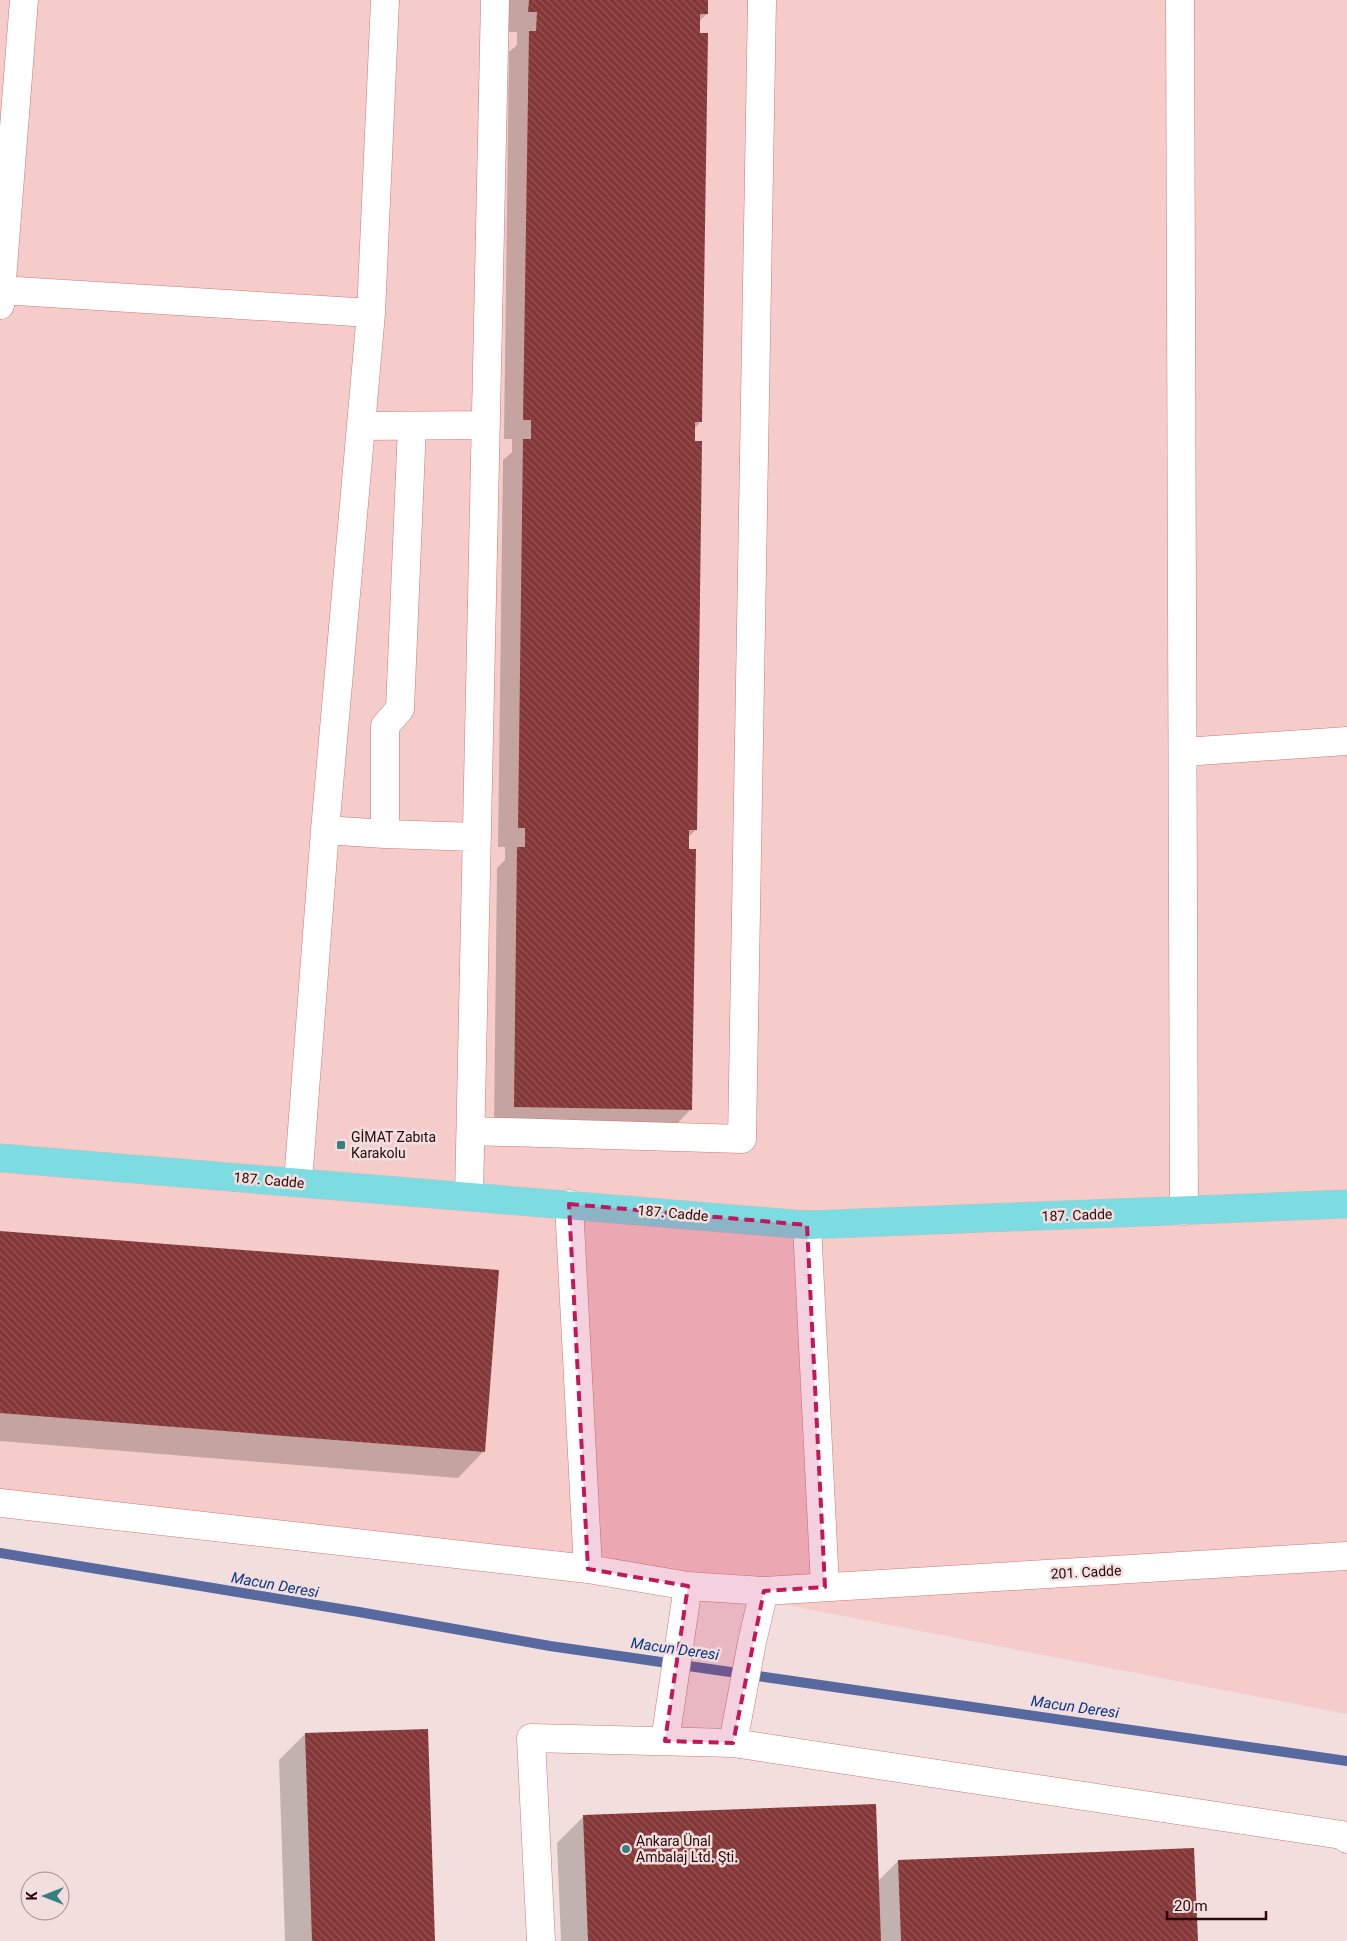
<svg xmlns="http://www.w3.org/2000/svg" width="1347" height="1941" font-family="Roboto,sans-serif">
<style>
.built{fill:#f5ccc9}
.shadow{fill:#0003}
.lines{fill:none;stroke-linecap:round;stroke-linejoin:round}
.stream{stroke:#57699f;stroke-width:10}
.building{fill:url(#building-back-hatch)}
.minor-casing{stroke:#d07976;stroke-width:29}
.major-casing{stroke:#c7bfbf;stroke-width:29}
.minor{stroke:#fff;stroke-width:28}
.major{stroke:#7ddce2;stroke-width:28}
.marked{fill:#c2185b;fill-opacity:0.2;stroke:#c2185b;stroke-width:4;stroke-dasharray:10 6;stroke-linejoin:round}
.poi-dot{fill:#367f84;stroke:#f2dfdd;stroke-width:2}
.labels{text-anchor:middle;stroke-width:5;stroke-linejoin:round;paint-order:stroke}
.poi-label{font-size:14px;fill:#280809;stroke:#f2dfdd;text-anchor:start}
.street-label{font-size:14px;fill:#280809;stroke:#f2dfdd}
.water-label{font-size:15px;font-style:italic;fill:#08348b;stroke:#f2dfdd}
</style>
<defs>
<pattern id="building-back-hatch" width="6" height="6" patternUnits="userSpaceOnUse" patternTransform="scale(1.25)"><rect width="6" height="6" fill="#853637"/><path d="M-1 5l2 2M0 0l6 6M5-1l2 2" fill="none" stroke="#935656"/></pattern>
</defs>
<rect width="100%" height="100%" fill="#f2dfdd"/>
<!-- built -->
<path class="built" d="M0 0H1347V1714L642 1577 0 1494Z"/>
<!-- shadow -->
<path class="shadow" d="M509 0H707V14L699 21 701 421 694 429 696 830 687 838 691 1109 671 1130 494 1127 497 868 505 860V847H498L503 460 512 452V439H504L509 52 517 45V32H509Z
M0 1232 484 1451 458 1478 0 1441Z
M305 1734 433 1941H285L279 1760Z
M584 1816 877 1882 898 1861 1196 1941H561L557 1843Z"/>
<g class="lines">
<!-- stream -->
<path class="stream" d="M0 1553 359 1612 550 1646 1347 1761"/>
</g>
<!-- building -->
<path class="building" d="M529 0H708V14H700V33H708L702 422H695V441H702L697 830H689V849H696L692 1110 514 1107 517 847H525V828H518L523 439H531V420H523L529 31H536L537 12H528Z
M0 1231 499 1270 485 1452 0 1413Z
M428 1729 435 1941H312L305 1733Z
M876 1804 881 1941H588L583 1815Z
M1194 1848 1198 1941H901L898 1860Z"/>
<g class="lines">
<!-- minor casing -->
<g class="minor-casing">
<path id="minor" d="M1180 0 1184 1211
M0 290 371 313
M0 305 24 0
M362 426 486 425
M1183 752 1347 741
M325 830 385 834V726L400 709 412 426
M385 834 477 837
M471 1131 742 1139 762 0
M298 1182 325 830 371 313 385 0
M469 1196 495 0
M569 1204 588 1569
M807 1225 825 1587
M0 1503 588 1569 688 1586 764 1591 1347 1556
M665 1741 688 1586
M733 1743 752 1642 764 1591
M541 1941 531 1738 733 1743 1342 1835 1347 1839"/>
</g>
<!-- major casing -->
<g class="major-casing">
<path id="major" d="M0 1158 807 1225 1347 1204"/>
</g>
<!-- minor -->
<use href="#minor" class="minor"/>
<!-- major -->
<use href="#major" class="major"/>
</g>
<!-- marked area -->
<path class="marked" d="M569 1204 807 1225 825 1587 764 1591 733 1743 665 1741 688 1586 588 1569Z"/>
<!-- markers -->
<g class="poi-dot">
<rect x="336" y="1140" width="10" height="10" rx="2.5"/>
<circle cx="626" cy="1849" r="5"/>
</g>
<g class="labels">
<!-- poi labels -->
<g class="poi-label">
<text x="351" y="1142">GİMAT Zabıta<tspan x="351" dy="16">Karakolu</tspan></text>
<text x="636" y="1846">Ankara Ünal<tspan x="636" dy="16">Ambalaj Ltd. Şti.</tspan></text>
</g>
<!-- street labels -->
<g class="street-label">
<text transform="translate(269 1180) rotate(5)" y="5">187. Cadde</text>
<text transform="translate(673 1213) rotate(5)" y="5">187. Cadde</text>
<text transform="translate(1077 1215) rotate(-2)" y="5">187. Cadde</text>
<text transform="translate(1086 1572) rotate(-3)" y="5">201. Cadde</text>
</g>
<!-- water labels -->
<g class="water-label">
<text transform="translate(275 1585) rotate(10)" y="5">Macun Deresi</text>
<text transform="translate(675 1649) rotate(8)" y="5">Macun Deresi</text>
<text transform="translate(1075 1707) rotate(8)" y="5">Macun Deresi</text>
</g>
</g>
<!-- north arrow -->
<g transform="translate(45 1896) rotate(270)"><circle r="24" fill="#f2dfdd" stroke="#a18988"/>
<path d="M0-4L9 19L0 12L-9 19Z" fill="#367f84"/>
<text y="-8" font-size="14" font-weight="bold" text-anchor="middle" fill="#280809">K</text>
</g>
<!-- scale -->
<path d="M1167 1911v8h99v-8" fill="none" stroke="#280809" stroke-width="2.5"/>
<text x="1174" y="1911" font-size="15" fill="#280809" stroke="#f2dfdd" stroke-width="4" paint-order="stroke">20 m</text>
</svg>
